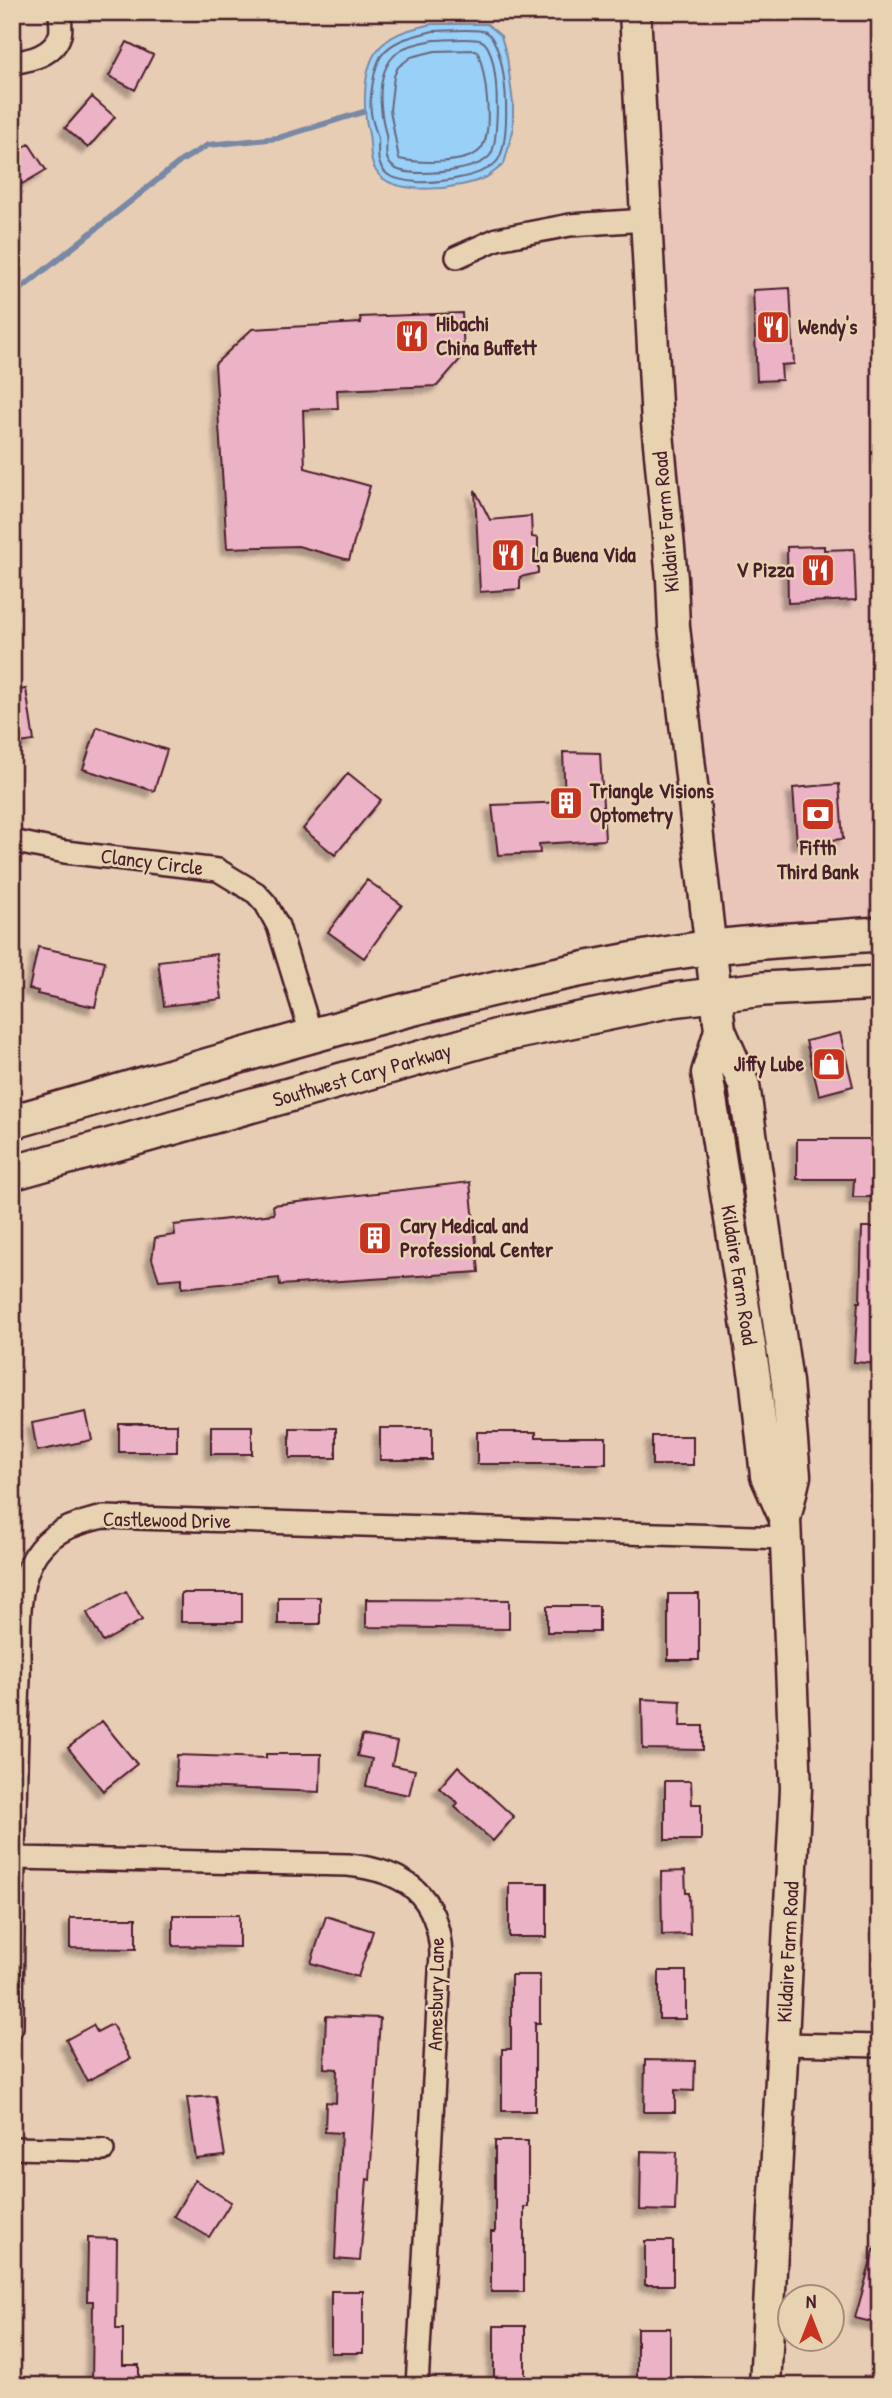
<svg xmlns="http://www.w3.org/2000/svg" width="892" height="2398" font-family="'Patrick Hand',sans-serif">
<style>
.built{fill:#e9c5ba}
.water{fill:#98d0f7;stroke:#7989a5;stroke-width:2}
.lines{fill:none;stroke-linecap:round;stroke-linejoin:round}
.shore{stroke:#69667d;stroke-width:2}
.stream{stroke:#7989a5;stroke-width:6}
.building{fill:#ecb3c6;stroke:#4a1f2b;stroke-width:2;filter:url(#shadow)}
.street-casing{stroke:#4a1f2b;stroke-width:26}
.secondary-casing{stroke:#4a1f2b;stroke-width:35}
.primary-casing{stroke:#4a1f2b;stroke-width:38}
.street{stroke:#e7d3b1;stroke-width:21}
.secondary{stroke:#e7d3b1;stroke-width:30}
.primary{stroke:#e7d3b1;stroke-width:33}
.labels{text-anchor:middle;stroke-width:5;stroke-linejoin:round;paint-order:stroke}
.poi-label{font-size:21px;font-weight:bold;fill:#4a1f2b;stroke:#e7d3b1;text-anchor:start}
.street-label{font-size:21px;fill:#4a1f2b;stroke:#e7d3b1}
</style>
<defs>
<filter id="shadow"><feDropShadow dx="-6" dy="6" stdDeviation="2" flood-color="#0004"/></filter>
</defs>
<rect width="100%" height="100%" fill="#e8cdb5"/>
<filter id="ink" filterUnits="userSpaceOnUse"><feTurbulence type="fractalNoise" baseFrequency=".0143" numOctaves="2"/><feDisplacementMap in="SourceGraphic" scale="14" xChannelSelector="R" yChannelSelector="G"/><feConvolveMatrix kernelMatrix="1 2 1 2 8 2 1 2 1" color-interpolation-filters="sRGB"/></filter>
<g filter="url(#ink)">
<!-- built -->
<path class="built" d="M635 12H880V934L709 947Z"/>
<!-- water -->
<path class="water" d="M432 24H487L501 36 507 57 513 103V131L504 164C499 168 493 173 487 177 462 189 393 198 376 171 368 159 372 144 368 130 363 109 363 70 376 52 389 33 412 29 432 24Z"/>
<g class="lines">
<!-- shore -->
<path class="shore" d="M433 31C445 31 478 28 486 32 508 45 512 140 498 160 486 177 437 183 417 182 408 181 394 180 387 174 375 164 379 152 378 139 376 130 372 122 371 113 369 100 374 67 381 56 393 39 415 36 433 31Z
M435 40C445 40 474 37 482 41 500 49 500 138 491 154 481 170 438 173 421 173 412 173 397 172 391 165 383 157 388 145 386 135 379 107 374 65 404 48 413 44 425 42 435 40Z
M475 50 478 52C485 73 495 133 480 150 465 165 418 163 399 159L390 110 394 76 398 67 411 57 435 51Z"/>
<!-- stream -->
<path class="stream" d="M12 296 181 161 208 145 278 138 363 112"/>
</g>
<!-- building -->
<path class="building" d="M127 42 153 55 135 90 109 76Z
M92 97 115 117 88 148 65 128Z
M29 144 46 170 22 184 12 168V154Z
M790 288 794 364 781 365 782 380 757 381 753 290Z
M462 313 464 355 437 386 337 390 338 408 303 410 305 468 370 486 349 560 298 546 227 548 215 364 252 329 361 323 360 317Z
M475 490 490 520 531 516 532 537 538 538V573L520 577V589L480 592Z
M824 546V550L854 549 856 600 788 603 787 547Z
M26 689 34 741 12 744V691Z
M97 727 167 750 154 791 83 769Z
M563 752 600 753 605 840 539 844 540 853 498 855 492 805 565 802Z
M348 773 381 800 335 855 303 829Z
M839 784 843 839 797 843 793 788Z
M367 880 402 905 364 958 328 932Z
M38 947 105 961 95 1007 37 994 38 991 29 989Z
M216 954 222 999 164 1006 158 961Z
M840 1033 853 1086 819 1095 806 1041Z
M797 1139H880V1197H853L854 1179H797Z
M470 1182 479 1272 280 1285 279 1278 182 1288V1278L159 1280 152 1259 155 1238 175 1235 174 1225 274 1214 273 1205Z
M862 1227H880V1364L854 1362 858 1302H860Z
M86 1412 92 1440 37 1451 32 1423Z
M119 1424H177V1452H119Z
M211 1426H252V1454H211Z
M290 1428H336V1458H290Z
M380 1428H432V1460H380Z
M477 1432H536V1437H606V1464H477Z
M652 1436H693V1465H652Z
M126 1591 142 1620 103 1642 87 1613Z
M181 1593H242V1622H181Z
M668 1594H699V1660H668Z
M278 1597H320V1624H278Z
M366 1599 509 1600V1629L366 1627Z
M547 1606H599V1632H547Z
M642 1699 681 1701 680 1726H703V1750L643 1749Z
M102 1721 137 1764 103 1791 68 1748Z
M362 1735 397 1742 392 1765 415 1770 409 1795 366 1786 372 1759 357 1756Z
M266 1754H321L320 1792 176 1786 177 1755 266 1758Z
M458 1766 514 1817 493 1841 455 1807 458 1803 439 1788Z
M665 1781H691L692 1804H701V1840H665Z
M685 1871 686 1893H689L690 1934 662 1935 661 1872Z
M509 1883H547V1937H509Z
M173 1915H239V1947L173 1946Z
M326 1916 373 1931 358 1977 311 1963Z
M70 1918H136V1949L70 1948Z
M659 1971H686V2019H659Z
M511 1975H540V2023H535V2111H502V2049H511Z
M326 2016 380 2018 370 2180 367 2179 360 2261 335 2259 341 2133 325 2132 326 2102 336 2103 337 2069 324 2068Z
M112 2024 130 2059 87 2081 66 2040 93 2025 97 2032Z
M645 2060 695 2061 694 2091 675 2090V2112H644Z
M215 2096 225 2156 196 2159 187 2098Z
M495 2141H528V2207H524V2292H491V2232H495Z
M641 2151 677 2152 675 2211 640 2210Z
M195 2180 231 2202 209 2237 174 2216Z
M88 2238 117 2239 116 2329H123V2365H139V2386H92L93 2301H87Z
M645 2241H673V2285H645Z
M875 2247 880 2248V2324L855 2318Z
M331 2291H363V2353H331Z
M494 2326H525V2386H494Z
M637 2328H670V2383H637Z"/>
<g class="lines">
<!-- street casing -->
<g class="street-casing">
<path id="street" d="M12 63C30 60 53 56 60 35 62 29 60 19 60 12
M457 257 497 239 570 225 646 220
M12 841 65 852 218 870 256 893 266 904 278 926 312 1037
M15 1858 348 1865C405 1871 438 1894 441 1954L417 2386
M12 2027C13 1911 14 1795 19 1680 20 1644 15 1595 31 1563 44 1534 74 1523 104 1517L786 1538
M783 2044 880 2046
M12 2148 103 2150"/>
</g>
<!-- secondary casing -->
<g class="secondary-casing">
<path id="secondary" d="M635 12 657 423 672 579 674 627 720 1030 744 1085 787 1382 795 1476 785 1519 796 1789 765 2386
M720 1030 707 1073 756 1384 766 1476 785 1519"/>
</g>
<!-- primary casing -->
<g class="primary-casing">
<path id="primary" d="M12 1122C227 1061 443 991 664 954 735 942 808 939 880 934
M12 1173 498 1036 672 1000 763 989 880 983"/>
</g>
<!-- street -->
<use href="#street" class="street"/>
<!-- secondary -->
<use href="#secondary" class="secondary"/>
<!-- primary -->
<use href="#primary" class="primary"/>
</g>
</g>
<!-- icons -->
<defs>
<g id="restaurant-square" transform="scale(1.75)"><rect x="-9" y="-9" width="18" height="18" rx="4" fill="#c8321e" stroke="#e7d3b1"/><path d="M-5-6h1v4h1v-4h1v4h1v-4h1v5L-1.5 .5V6h-2V.5L-5-1ZM5-6V6H3V1.5H1.5Q1.5-4 5-6Z" fill="#fff"/></g>
<g id="building-square" transform="scale(1.75)"><rect x="-9" y="-9" width="18" height="18" rx="4" fill="#c8321e" stroke="#e7d3b1"/><path d="M-4-6H4V6H1V3H-1V6H-4ZM-2.5-4.3h1.7v1.8h-1.7ZM.8-4.3h1.7v1.8H.8ZM-2.5-1h1.7V.8h-1.7ZM.8-1h1.7V.8H.8Z" fill="#fff"/></g>
<g id="bank-square" transform="scale(1.75)"><rect x="-9" y="-9" width="18" height="18" rx="4" fill="#c8321e" stroke="#e7d3b1"/><path d="M-6-4H6V4H-6ZM0-2.3a2.3 2.3 0 1 0 0 4.6a2.3 2.3 0 1 0 0-4.6Z" fill="#fff"/></g>
<g id="shop-square" transform="scale(1.75)"><rect x="-9" y="-9" width="18" height="18" rx="4" fill="#c8321e" stroke="#e7d3b1"/><path d="M-5-2.5h2.3a2.7 3.5 0 0 1 5.4 0H5L5.5 6h-11ZM-1.5-2.5h3a1.5 2.3 0 0 0-3 0Z" fill="#fff"/></g>
</defs>
<g fill-rule="evenodd">
<use href="#restaurant-square" x="773" y="327"/>
<use href="#restaurant-square" x="412" y="336"/>
<use href="#restaurant-square" x="508" y="555"/>
<use href="#restaurant-square" x="818" y="570"/>
<use href="#building-square" x="566" y="803"/>
<use href="#bank-square" x="818" y="814"/>
<use href="#shop-square" x="829" y="1064"/>
<use href="#building-square" x="375" y="1238"/>
</g>
<g class="labels">
<!-- poi labels -->
<g class="poi-label">
<text x="436" y="331">Hibachi<tspan x="436" dy="24">China Buffett</tspan></text>
<text x="798" y="334">Wendy's</text>
<text x="532" y="562">La Buena Vida</text>
<text x="794" y="577" text-anchor="end">V Pizza</text>
<text x="590" y="798">Triangle Visions<tspan x="590" dy="24">Optometry</tspan></text>
<text x="818" y="855" text-anchor="middle">Fifth<tspan x="818" dy="24">Third Bank</tspan></text>
<text x="804" y="1071" text-anchor="end">Jiffy Lube</text>
<text x="400" y="1233">Cary Medical and<tspan x="400" dy="24">Professional Center</tspan></text>
</g>
<!-- street labels -->
<g class="street-label">
<text transform="translate(666 522) rotate(-95)" y="7">Kildaire Farm Road</text>
<text transform="translate(152 862) rotate(7)" y="7">Clancy Circle</text>
<text transform="translate(362 1075) rotate(-16)" y="7">Southwest Cary Parkway</text>
<text transform="translate(739 1275) rotate(81)" y="7">Kildaire Farm Road</text>
<text transform="translate(167 1520) rotate(1)" y="7">Castlewood Drive</text>
<text transform="translate(788 1952) rotate(-87)" y="7">Kildaire Farm Road</text>
<text transform="translate(436 1994) rotate(-89)" y="7">Amesbury Lane</text>
</g>
</g>
<!-- margin -->
<rect width="892" height="2398" fill="none" stroke="#e7d3b1" stroke-width="42"/>
<rect x="21" y="21" width="850" height="2356" fill="none" stroke="#4a1f2b" stroke-width="2.5" filter="url(#ink)"/>
<!-- north arrow -->
<g transform="translate(811 2318)"><circle r="33" fill="#e7d3b1" stroke="#a88b7b" stroke-width="2"/>
<path d="M0-5L12 26L0 18L-12 26Z" fill="#c8321e"/>
<text y="-10" font-size="19" font-weight="bold" text-anchor="middle" fill="#4a1f2b">N</text>
</g>
</svg>
